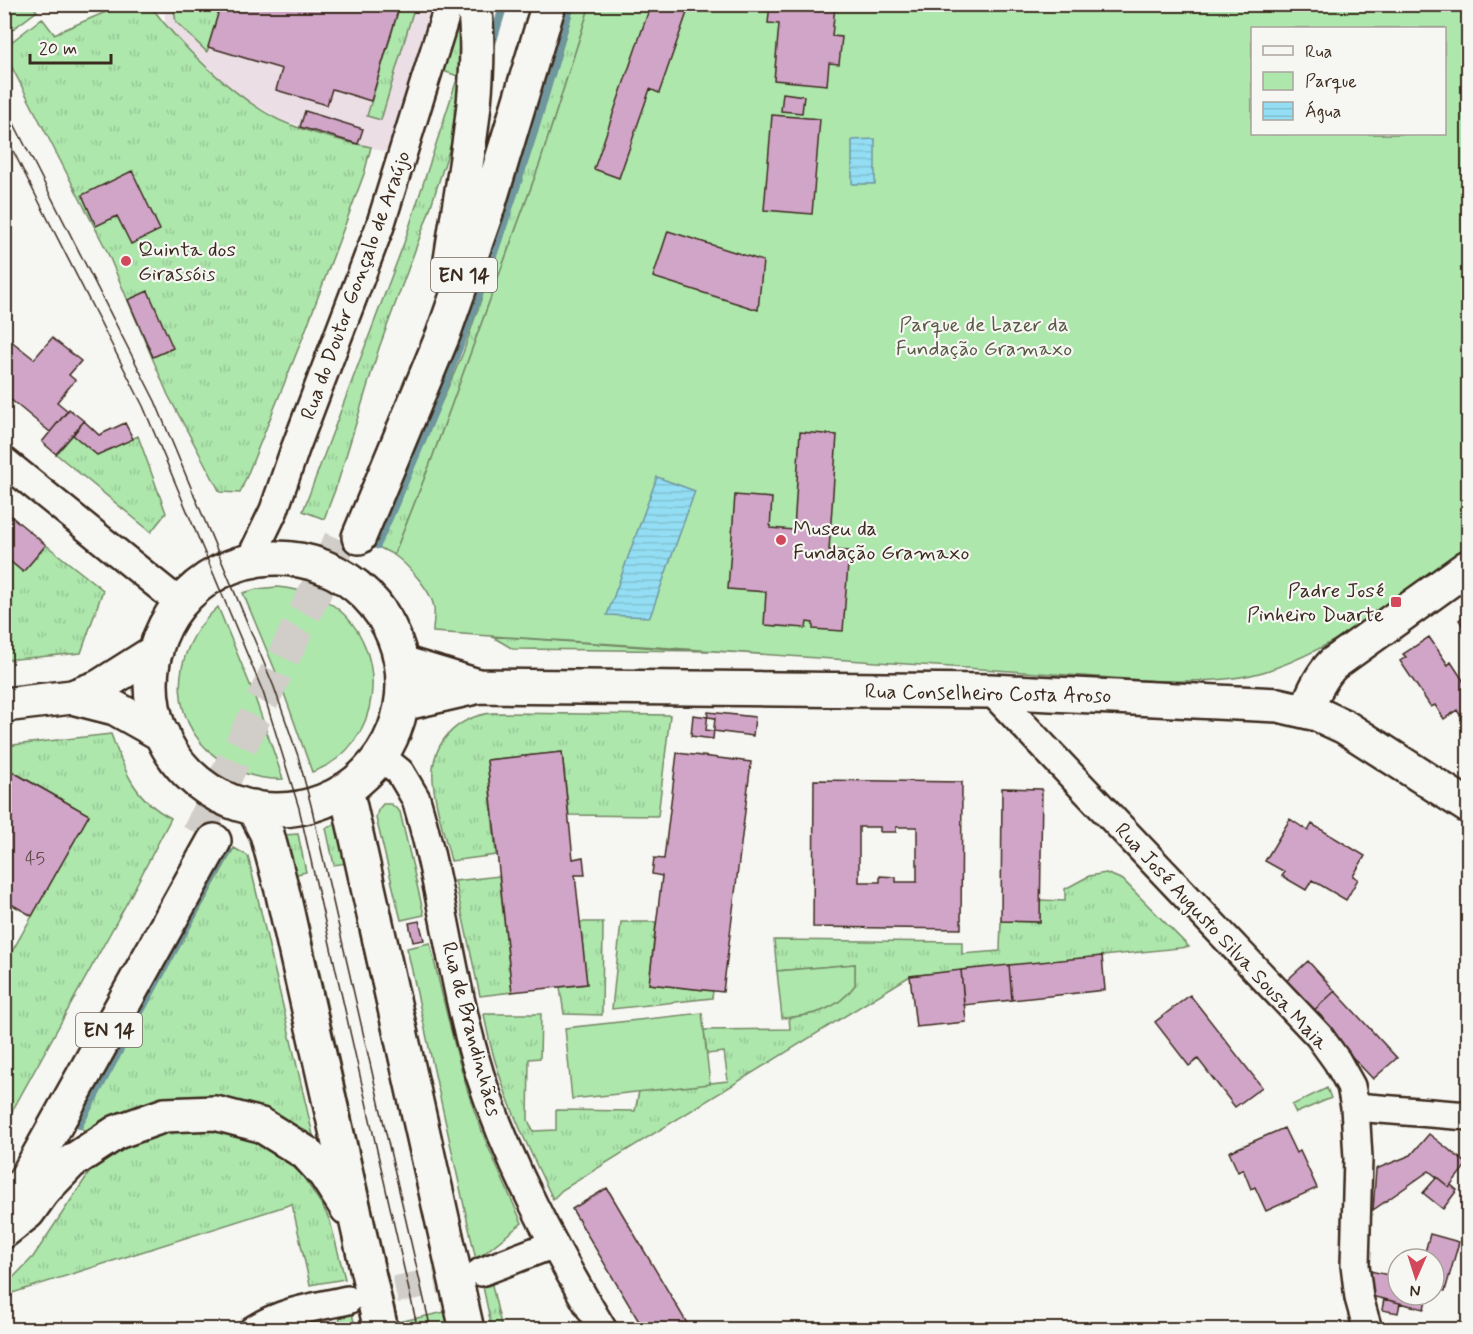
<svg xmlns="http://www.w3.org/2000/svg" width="1473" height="1334" font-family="Mynerve,sans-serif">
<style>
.built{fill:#ebdee5}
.grass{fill:url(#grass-tufts);stroke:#748865;stroke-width:1.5}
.green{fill:#ade7ac;stroke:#748865;stroke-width:1.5;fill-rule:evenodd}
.water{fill:url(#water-rules);stroke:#70969e;stroke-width:1.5}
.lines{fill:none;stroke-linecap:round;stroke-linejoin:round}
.stream{stroke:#70969e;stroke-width:8}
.building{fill:#d1a5c8;stroke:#3b2a1e;stroke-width:1.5;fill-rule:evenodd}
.street-tunnel{stroke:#d1cdc8;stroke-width:27;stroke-dasharray:27 14;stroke-linecap:butt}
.highway-tunnel{stroke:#d1cdc8;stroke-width:33;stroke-dasharray:33 16;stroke-linecap:butt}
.street-casing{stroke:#3b2a1e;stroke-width:32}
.secondary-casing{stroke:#3b2a1e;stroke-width:38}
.highway-casing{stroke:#3b2a1e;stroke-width:38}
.street{stroke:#f6f6f2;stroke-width:27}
.secondary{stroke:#f6f6f2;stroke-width:33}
.highway{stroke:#f6f6f2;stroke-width:33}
.tram{stroke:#3b2a1e;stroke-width:1.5}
.poi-dot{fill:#d1495b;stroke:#f6f6f2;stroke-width:2}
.labels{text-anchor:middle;stroke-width:4.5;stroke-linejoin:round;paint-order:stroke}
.number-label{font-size:18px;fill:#604948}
.shield{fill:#f6f6f2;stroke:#73675e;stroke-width:1.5}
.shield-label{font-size:20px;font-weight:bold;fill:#3b2a1e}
.poi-label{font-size:21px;fill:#3b2a1e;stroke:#f6f6f2;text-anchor:start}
.street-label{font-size:21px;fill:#3b2a1e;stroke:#f6f6f2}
.park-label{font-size:21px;fill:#585942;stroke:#f6f6f2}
</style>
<defs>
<pattern id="grass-tufts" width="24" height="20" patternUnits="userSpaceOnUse" patternTransform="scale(1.5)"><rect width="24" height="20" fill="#ade7ac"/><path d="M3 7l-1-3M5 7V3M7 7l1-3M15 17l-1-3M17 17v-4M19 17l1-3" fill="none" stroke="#96c694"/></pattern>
<pattern id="water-rules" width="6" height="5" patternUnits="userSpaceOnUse" patternTransform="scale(1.5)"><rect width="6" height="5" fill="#93def4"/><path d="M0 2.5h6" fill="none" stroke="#80bfd1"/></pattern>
</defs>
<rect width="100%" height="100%" fill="#f6f6f2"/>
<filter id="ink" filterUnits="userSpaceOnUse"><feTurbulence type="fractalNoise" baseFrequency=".0167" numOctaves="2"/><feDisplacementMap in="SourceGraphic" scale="12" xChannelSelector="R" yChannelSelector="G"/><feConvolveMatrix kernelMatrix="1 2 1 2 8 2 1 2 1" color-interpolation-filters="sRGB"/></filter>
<g filter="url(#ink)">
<!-- built -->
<path class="built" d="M164 5H445L399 156 279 119 235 92 166 27Z"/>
<!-- grass -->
<path class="grass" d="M5 4 32 5 37 11 5 35Z
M122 5H150C178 44 235 98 279 120 306 132 342 141 371 147L364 174 303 337 240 493 220 492 168 395 106 249 5 54V47L42 18 54 34Z
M173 5H221L207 52 176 22Z
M400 5H415L381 120 367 116Z
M574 5H590L540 163 430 464 394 555 378 547 463 353 537 133Z
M462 12 467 21 454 135 428 215 379 348 338 482 324 519 303 511 404 243 458 76 443 71Z
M73 435 97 455 138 436 166 513 151 532 56 454Z
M46 545 103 590 81 653 5 660 4 556 23 572Z
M491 636 699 651H711L513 649Z
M492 713 670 715 658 816 569 815 562 752 487 760 496 855 451 861C445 835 431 794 433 769 436 737 462 716 492 713Z
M111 734C124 770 135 800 171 818L129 899 5 1124V964L89 815 5 767V759L13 745Z
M339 823 347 863 334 865 326 828Z
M298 834 306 872 293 875 284 835Z
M234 848 248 856 313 1135 305 1139 281 1122 84 1130 81 1128V1125Z
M1106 873 1123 880 1189 947 910 976 562 1190 553 1199C524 1140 495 1079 484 1014H541L540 1058 529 1059 528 1120 533 1131 556 1130V1110L635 1111 639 1091 728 1081 724 1052 707 1054 704 1030 790 1029 789 1017C819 1015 836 1007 855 985V964L777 971 774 940 962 942V954L1000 951 1001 921 1040 922V900L1065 901V889L1089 876Z
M499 876 512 992 480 996 455 881Z
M355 913H359L450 1329H395L304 925 309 924 398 1322 445 1312Z
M580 922H603L602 1015 564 1014 560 987 587 984Z
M621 922H656L649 984 713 991 712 998 612 1009Z
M1327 1088 1331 1098 1296 1113 1292 1105Z
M199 1129 231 1133 280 1149 281 1156 302 1175 322 1205 330 1221 345 1279 310 1285 292 1204 9 1294 5 1302V1286L33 1257 89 1173C125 1140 151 1132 199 1129Z
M491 1281 502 1329H492L482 1282Z
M352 1314 356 1329H342L339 1317Z"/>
<!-- green -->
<path class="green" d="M590 5H1468V550C1405 593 1336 650 1263 672 1228 682 1193 681 1157 681L433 632C433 624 435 615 434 608 432 591 407 564 394 555L430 464 540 163ZM1252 28H1444V134H1252Z
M277 587C297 589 317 593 334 606 392 648 383 748 312 772L280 682 243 593 257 589Z
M218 607 253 692 283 779C264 780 245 775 229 766 166 730 166 653 218 607Z
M383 804H391L400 812 424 915 401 920 376 818 378 810Z
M430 943C442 994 453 1045 469 1095 483 1139 503 1180 522 1223L476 1260 407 948Z
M855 964V985C837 1011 811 1016 782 1018L777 971Z
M702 1013 710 1084 572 1099 565 1028Z"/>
<!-- water -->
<path class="water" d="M875 139V184H852V140Z
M657 477 695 491 650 617 607 615Z"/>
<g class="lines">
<!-- stream -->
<path class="stream" d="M492 44 504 4
M377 545C456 370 521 190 571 4
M79 1125 228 850"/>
</g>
<!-- building -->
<path class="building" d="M221 4H400L371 101 332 89 327 105 276 90 282 69 208 47Z
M651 4H690L659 93 650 89 619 178 594 169Z
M770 4 835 6 832 36 842 37 839 64 829 63 827 85 774 80 779 24 768 23Z
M783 93 804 96 802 113 781 111Z
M305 111 363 129 358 144 300 127Z
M772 115 820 119 812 214 764 210Z
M132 171 160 230 131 244 117 216 96 226 82 195Z
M668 231 763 261 758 310 653 277Z
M148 291 173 348 153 357 128 300Z
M5 336 34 359 52 338 81 361 69 375 75 380 57 402 68 411 50 432 4 394Z
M69 409 84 421 56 454 42 442Z
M84 421 99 435 125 423 133 439 97 455 73 435Z
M800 432 837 435 829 550 849 551 843 631 813 629V623L807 622 806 628 764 625 766 592 728 589 735 495 772 498 770 528 794 530Z
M6 512 46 545 23 572 4 556V514Z
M1468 613V634L1459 620Z
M1429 637 1448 665 1451 662 1468 688V710L1460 715 1457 710 1444 719 1435 705 1431 707 1400 661 1406 657 1403 654Z
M708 712 755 717 753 736 706 730Z
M693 715 715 718 713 739 691 736Z
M562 752 573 859 583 857 585 875H575L587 984 512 992 487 760Z
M677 753 751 762 723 992 649 984 662 876 652 874 654 858 664 859Z
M4 767 89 815 32 916 4 900Z
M814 780 962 782 961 929 813 927ZM859 827H880V832H896V827H917V882H896V877L880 876V882H859Z
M1002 788 1042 789 1040 922 1001 921Z
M1290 819 1308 831 1312 824 1365 856 1353 876 1358 879 1346 900 1312 880 1306 890 1282 876 1285 872 1265 861Z
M419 921 424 940 413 942 409 923Z
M1102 956 1105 990 1012 1000 1009 965Z
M1308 961 1335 991 1311 1013 1284 983Z
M1009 965 1012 1000 964 1005 961 970Z
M961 970 966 1022 916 1027 910 976Z
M1335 991 1397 1058 1373 1079 1311 1013Z
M1190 995 1262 1087 1235 1107 1198 1059 1189 1066 1155 1022Z
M1284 1128 1296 1153 1300 1151 1317 1188 1266 1211 1255 1187 1251 1189 1243 1169 1238 1172 1229 1152Z
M1429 1134 1467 1164 1449 1187 1429 1171 1373 1210 1376 1169 1411 1155Z
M1437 1177 1449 1187 1451 1185 1457 1190 1443 1209 1423 1193Z
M607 1188 691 1330H644L572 1209Z
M1430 1234 1459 1242 1445 1291 1434 1289V1259H1423Z
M1397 1264H1398V1277L1393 1276Z
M1361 1269 1398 1277V1295H1427L1424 1309 1367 1295Z
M1384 1299 1400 1303 1398 1313 1382 1310Z"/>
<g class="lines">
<!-- street-tunnel -->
<path class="street-tunnel" d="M355 1298 476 1273"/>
<!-- highway-tunnel -->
<path class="highway-tunnel" d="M198 834 345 530"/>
<!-- street casing -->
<g class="street-casing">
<path id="street" d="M4 461 181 604
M249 562 274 510 295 449 380 226 449 4
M991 691 1319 1036 1337 1061 1351 1086 1355 1107 1358 1158 1355 1265 1359 1298 1368 1330
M380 756 400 772 416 799C443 890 452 985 480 1075 509 1165 555 1250 603 1330
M1355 1107 1468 1116
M481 1272 554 1244
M253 1330C282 1311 315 1307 348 1300"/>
</g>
<!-- secondary casing -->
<g class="secondary-casing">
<path id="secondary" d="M151 684a126 126 0 1 1 252 0a126 126 0 1 1-252 0Z
M402 663 478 686
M72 697 115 708 163 735
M402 704 480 686 991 691 1278 705 1317 714 1345 727 1468 806
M4 705 72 697 99 687 156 651
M1307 710C1313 693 1320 677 1333 664L1468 567
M346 789 467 1330
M253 807 267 834 282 890 381 1330
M4 1231 28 1212 43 1191 71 1162 117 1132 165 1115 215 1113 261 1125 306 1153 325 1174 347 1208"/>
</g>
<!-- highway casing -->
<g class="highway-casing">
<path id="highway" d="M451 260C462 182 485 83 474 4
M359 537 443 335 486 213 549 4
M4 1218 214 841"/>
</g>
<!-- street -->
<use href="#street" class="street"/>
<!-- secondary -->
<use href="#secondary" class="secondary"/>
<!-- highway -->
<use href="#highway" class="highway"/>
<!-- tram -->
<path class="tram" d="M4 104 155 401 274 687 298 756 311 805 431 1330
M4 133 143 406 263 692 299 808 418 1330"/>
</g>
</g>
<!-- markers -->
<g class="poi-dot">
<circle cx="126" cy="261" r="6"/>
<circle cx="781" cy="540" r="6"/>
<rect x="1390" y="596" width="12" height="12" rx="3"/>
</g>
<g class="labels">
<!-- number labels -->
<g class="number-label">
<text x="35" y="864">45</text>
</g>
<!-- shield labels -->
<g class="shield">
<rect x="431" y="258" width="66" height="34" rx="4.5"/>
<rect x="76" y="1013" width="66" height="34" rx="4.5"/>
</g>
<g class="shield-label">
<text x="464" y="282">EN 14</text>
<text x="109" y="1037">EN 14</text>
</g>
<!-- poi labels -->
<g class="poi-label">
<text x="138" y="256">Quinta dos<tspan x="138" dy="24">Girassóis</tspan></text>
<text x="793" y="535">Museu da<tspan x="793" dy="24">Fundação Gramaxo</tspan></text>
<text x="1384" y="597" text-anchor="end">Padre José<tspan x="1384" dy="24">Pinheiro Duarte</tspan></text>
</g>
<!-- street labels -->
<g class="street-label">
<text transform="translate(355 285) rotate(-70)" y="7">Rua do Doutor Gonçalo de Araújo</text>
<text transform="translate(988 693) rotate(1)" y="7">Rua Conselheiro Costa Aroso</text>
<text transform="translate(1222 936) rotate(47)" y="7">Rua José Augusto Silva Sousa Maia</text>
<text transform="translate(472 1029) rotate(75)" y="7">Rua de Brandinhães</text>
</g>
<!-- park labels -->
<g class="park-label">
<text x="984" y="331">Parque de Lazer da<tspan x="984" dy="24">Fundação Gramaxo</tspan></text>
</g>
</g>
<!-- margin -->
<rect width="1473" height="1334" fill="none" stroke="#f6f6f2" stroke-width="24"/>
<rect x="12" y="12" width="1449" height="1310" fill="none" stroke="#3b2a1e" stroke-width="2" filter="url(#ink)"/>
<!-- legend -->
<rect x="1251" y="27" width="195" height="108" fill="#f6f6f2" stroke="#aba49d" stroke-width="1.5"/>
<rect x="1263" y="46" width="30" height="9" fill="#f6f6f2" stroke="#aba49d" stroke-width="1.5"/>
<text x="1305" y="57" font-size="18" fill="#3b2a1e">Rua</text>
<rect x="1263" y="72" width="30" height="18" fill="#ade7ac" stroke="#aba49d" stroke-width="1.5"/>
<text x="1305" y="87" font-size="18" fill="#3b2a1e">Parque</text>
<rect x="1263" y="102" width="30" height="18" fill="url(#water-rules)" stroke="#aba49d" stroke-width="1.5"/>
<text x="1305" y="117" font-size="18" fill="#3b2a1e">Água</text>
<!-- north arrow -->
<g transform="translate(1416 1277) rotate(183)"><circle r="28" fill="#f6f6f2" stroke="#aba49d" stroke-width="1.5"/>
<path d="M0-4.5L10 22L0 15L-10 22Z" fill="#d1495b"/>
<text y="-9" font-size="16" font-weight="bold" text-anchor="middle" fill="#3b2a1e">N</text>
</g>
<!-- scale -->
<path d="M30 54v9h81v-9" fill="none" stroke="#3b2a1e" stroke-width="3"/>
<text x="39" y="54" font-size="18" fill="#3b2a1e" stroke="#f6f6f2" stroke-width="4.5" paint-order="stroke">20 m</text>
</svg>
